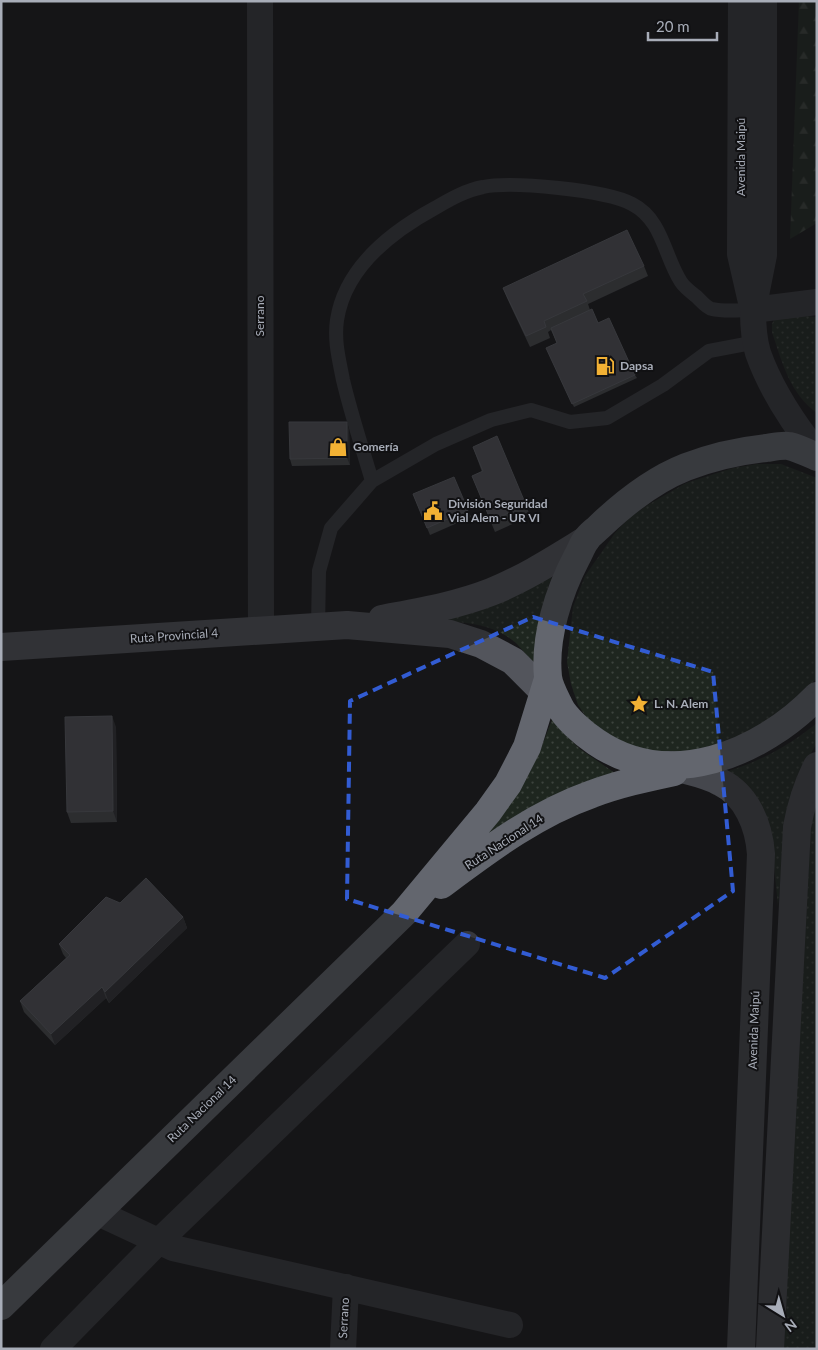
<svg xmlns="http://www.w3.org/2000/svg" width="818" height="1350" font-family="Lato,sans-serif">
<style>
.grass{fill:url(#grass-dots)}
.forest{fill:url(#forest-firs)}
.lines{fill:none;stroke-linecap:round;stroke-linejoin:round}
.lane{stroke:#37383d;stroke-width:14}
.street{stroke:#37383d;stroke-width:26}
.secondary{stroke:#45474d;stroke-width:28}
.primary{stroke:#53555c;stroke-width:28}
.highway{stroke:#63666e;stroke-width:28}
.wall{fill:#47494d}
.shaded-wall{fill:#2f3033}
.building{fill:#525359;stroke:#5f6168}
.marked{fill:none;stroke:#325cd3;stroke-width:4;stroke-dasharray:10 6;stroke-linejoin:round}
.labels{text-anchor:middle;stroke-width:4;stroke-linejoin:round;paint-order:stroke}
.street-label{font-size:12px;fill:#a8adb8;stroke:#111113}
.poi-label{font-size:12px;font-weight:bold;fill:#a8adb8;stroke:#111113;text-anchor:start}
</style>
<defs>
<pattern id="grass-dots" width="8" height="8" patternUnits="userSpaceOnUse" patternTransform="scale(1.25)"><rect width="8" height="8" fill="#1e261f"/><path d="M2 2h.1M6 6h.1" fill="none" stroke="#3c433d" stroke-width="1.8" stroke-linecap="round"/></pattern>
<pattern id="forest-firs" width="22" height="20" patternUnits="userSpaceOnUse" patternTransform="scale(1.25)"><rect width="22" height="20" fill="#1e261f"/><path d="M5 1l3.5 6h-7zM16 11l3.5 6h-7z" fill="#3c433d"/></pattern>
</defs>
<rect width="100%" height="100%" fill="#161618"/>
<!-- grass -->
<path class="grass" d="M788 314 817 317V413C790 394 782 362 772 332V324L775 317Z
M757 464H781L817 478V678L781 714 734 740 682 753 631 750 589 721 578 705 571 684 567 662 573 607 585 576 615 533 629 518 646 506 686 483 733 468Z
M554 570 546 595 536 667C530 660 523 650 516 643 489 619 447 621 414 622Z
M553 717 565 734 580 749 615 773 469 848 511 798 538 756Z
M817 723V743L797 776 786 819 778 906 773 856 728 771C762 761 789 745 817 723Z
M817 797V1349H783L811 819Z"/>
<!-- forest -->
<path class="forest" d="M799 1H817V223L790 239Z"/>
<g class="lines">
<!-- lane -->
<path class="lane" d="M372 481C362 447 351 414 343 380 339 359 334 341 337 320 345 267 391 232 435 208 449 200 466 190 483 187 512 181 606 190 632 204 663 220 664 256 681 282 685 288 692 293 697 297 701 301 707 308 712 309 724 312 740 310 753 310
M318 627 319 571 331 528 372 481 436 444 491 420 531 410 570 422 607 418 663 385 709 351 746 344 758 352"/>
<!-- street -->
<path class="street" d="M260 1 261 631
M741 1 740 254 751 302
M764 1V255L753 310C753 324 754 340 758 353 770 387 794 424 817 453
M753 310 817 302
M96 1212 173 1248 510 1325
M53 1349 159 1241 467 944
M343 1349 346 1287"/>
<!-- secondary -->
<path class="secondary" d="M668 765C685 771 704 773 720 782 747 795 759 826 761 854L741 1349
M770 1349 797 827C801 805 807 786 817 766"/>
<!-- primary -->
<path class="primary" d="M382 619C418 612 455 606 491 592 524 579 555 559 586 540
M1 647 347 625 450 634 481 644 513 661 559 707"/>
<!-- highway -->
<path class="highway" d="M817 457C808 453 798 448 789 446 782 445 773 447 766 448 738 451 712 457 686 467 653 480 624 503 599 527 595 531 589 535 586 540 582 545 580 552 577 557 559 591 544 637 548 677 549 686 555 697 559 705 565 718 584 734 596 742 669 792 761 754 817 696
M441 885C488 850 535 814 592 794 618 784 646 778 674 772
M1 1306 404 913 488 812 508 784 527 747 548 679"/>
</g>
<!-- wall -->
<path class="wall" d="M644 266 648 276 588 304 590 310 598 323 635 375 637 378 574 407 548 352 557 343 551 330 548 332 550 338 530 347 507 298 503 288Z
M349 429 350 465 292 466 290 459Z
M473 447 526 505 530 516 495 532 472 476 482 472Z
M413 494 468 510 471 517 430 535Z
M116 727 117 822 71 823 67 812Z
M120 903 183 917 187 928 109 1003 106 998 55 1045 24 1012 20 1001 66 958 63 954 59 944Z"/>
<!-- shaded-wall -->
<path class="shaded-wall" d="M347 422 349 429 350 465 347 458Z
M112 716 116 727 117 822 113 811Z
M183 917 187 928 109 1003 105 992Z
M102 987 106 998 55 1045 51 1034Z"/>
<!-- building -->
<path class="building" d="M627 230 644 266 583 294 587 301 544 321 546 327 526 336 503 288Z
M592 309 598 323 609 318 635 375 572 404 546 348 557 343 551 328Z
M289 422H347V458L290 459Z
M497 436 526 505 491 521 472 476 483 471 473 447Z
M454 477 468 510 427 528 413 494Z
M112 716 113 811 67 812 65 717Z
M146 878 183 917 105 992 102 987 51 1034 20 1001 70 955 59 944 106 897 120 903Z"/>
<!-- marked area -->
<path d="M0 0H818V1350H0ZM533 617 713 672 733 891 605 978 347 899 350 701Z" fill="#161618" fill-opacity=".55" fill-rule="evenodd"/>
<path class="marked" d="M533 617 713 672 733 891 605 978 347 899 350 701Z"/>
<!-- icons -->
<defs>
<g id="fuel-bare" transform="scale(1.5)"><path d="M-5.5-6h7V0h2V4h1.3V-2.5L3-4.5l.8-.8L6-3V5H2.5V1h-1V6h-7ZM-4.2-4.7v3.2H.2V-4.7Z" fill="#f2b134" stroke="#111113" stroke-width="2.5" paint-order="stroke"/></g>
<g id="shop-bare" transform="scale(1.5)"><path d="M-5-2.5h2.3a2.7 3.5 0 0 1 5.4 0H5L5.5 6h-11ZM-1.5-2.5h3a1.5 2.3 0 0 0-3 0Z" fill="#f2b134" stroke="#111113" stroke-width="2.5" paint-order="stroke"/></g>
<g id="civic-bare" transform="scale(1.5)"><path d="M-.6-6.5H3V-4.5H.6V-3L4-1V1h2V6H-6V1h2V-1L-.6-3ZM-1.2 2.5V6h2.4V2.5Z" fill="#f2b134" stroke="#111113" stroke-width="2.5" paint-order="stroke"/></g>
<g id="sight-bare" transform="scale(1.5)"><path d="M0-6L1.8-2.2L6-1.7L2.9 1.2L3.7 5.4L0 3.3L-3.7 5.4L-2.9 1.2L-6-1.7L-1.8-2.2Z" fill="#f2b134" stroke="#111113" stroke-width="2.5" paint-order="stroke"/></g>
</defs>
<g fill-rule="evenodd">
<use href="#fuel-bare" x="605" y="366"/>
<use href="#shop-bare" x="338" y="447"/>
<use href="#civic-bare" x="433" y="511"/>
<use href="#sight-bare" x="639" y="704"/>
</g>
<g class="labels">
<!-- street labels -->
<g class="street-label">
<text transform="translate(741 157) rotate(-90)" y="4">Avenida Maipú</text>
<text transform="translate(260 316) rotate(-90)" y="4">Serrano</text>
<text transform="translate(174 636) rotate(-4)" y="4">Ruta Provincial 4</text>
<text transform="translate(504 842) rotate(-33)" y="4">Ruta Nacional 14</text>
<text transform="translate(754 1030) rotate(-88)" y="4">Avenida Maipú</text>
<text transform="translate(202 1109) rotate(-44)" y="4">Ruta Nacional 14</text>
<text transform="translate(344 1318) rotate(-87)" y="4">Serrano</text>
</g>
<!-- poi labels -->
<g class="poi-label">
<text x="620" y="370">Dapsa</text>
<text x="353" y="451">Gomería</text>
<text x="448" y="508">División Seguridad<tspan x="448" dy="14">Vial Alem - UR VI</tspan></text>
<text x="654" y="708">L. N. Alem</text>
</g>
</g>
<!-- border -->
<rect width="818" height="1350" fill="none" stroke="#a8adb8" stroke-width="5"/>
<!-- north arrow -->
<g transform="translate(783 1315) rotate(143)" stroke="#111113" stroke-width="4" paint-order="stroke">
<path d="M0-4L9 19L0 12L-9 19Z" fill="#a8adb8"/>
<text y="-8" font-size="14" font-weight="bold" text-anchor="middle" fill="#a8adb8">N</text>
</g>
<!-- scale -->
<path d="M648 32v8h69v-8" fill="none" stroke="#a8adb8" stroke-width="2.5"/>
<text x="656" y="32" font-size="15" fill="#a8adb8" stroke="#111113" stroke-width="4" paint-order="stroke">20 m</text>
</svg>
